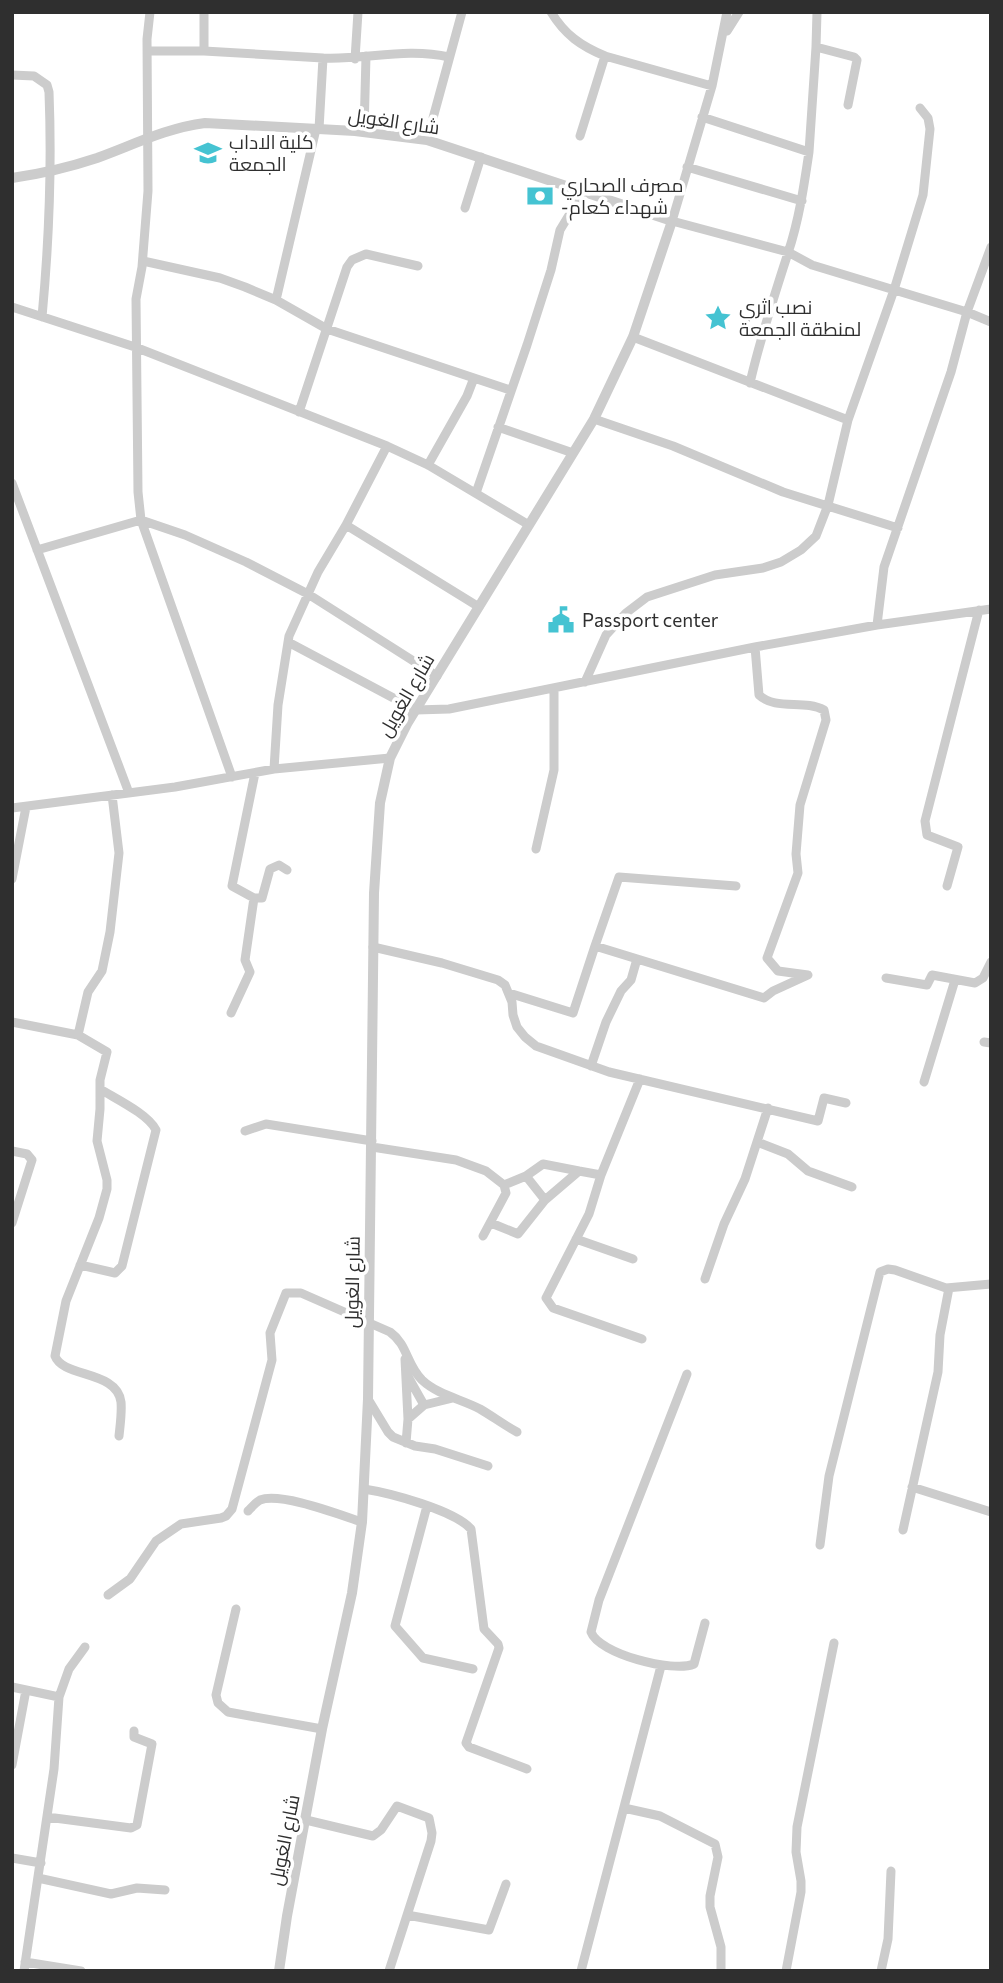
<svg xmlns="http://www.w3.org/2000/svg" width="1003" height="1983" font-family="Commissioner,Cairo,sans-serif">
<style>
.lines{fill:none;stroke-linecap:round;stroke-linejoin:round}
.minor{stroke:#ccc;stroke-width:9}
.tertiary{stroke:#ccc;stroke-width:10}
.labels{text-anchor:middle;stroke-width:7;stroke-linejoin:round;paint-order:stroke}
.street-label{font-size:19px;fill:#2f2f2f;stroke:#fff}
.poi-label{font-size:19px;fill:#2f2f2f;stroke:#fff;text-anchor:start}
</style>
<rect width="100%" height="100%" fill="#fff"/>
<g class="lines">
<!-- minor -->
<path class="minor" d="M150 12 147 39 148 191 142 267 136 299 138 492 141 520 232 777
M204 12V51L323 58 319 129
M551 12C565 35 581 46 605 56
M727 12 712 86 672 221 788 252 812 265 967 312 991 322
M727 31 739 12
M816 47 817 12
M148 51H204
M323 58C365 60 406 47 449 57
M355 59 358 12
M12 75 34 76 47 85 49 92C52 168 49 242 42 317
M702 117 809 152 816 47 854 57 857 60 848 105
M364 132 366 56
M580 136 605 56 712 86
M427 140 462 12
M687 167 802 201
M465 208 481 157
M143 261 220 278 245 287 276 300 327 329 474 378
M276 300 316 129
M12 307 135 347 387 446 428 465 529 525
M633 337 848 420 894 290 923 195 930 129 928 118 920 108
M750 383C760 339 774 296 788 253 799 220 804 186 809 152
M299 412 347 267 352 260 366 254 418 266
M594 419 673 446 783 492 898 528
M498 427 573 453
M428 465 467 396 474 378 510 390
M12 483 129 793
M476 493 527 345 551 270 560 230 583 192
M346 525 479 607
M37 550 141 520 185 535 246 562 308 594 437 676
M877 625 884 567 951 372 967 312 991 247
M288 642 416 710 449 709 755 647 877 625 991 609
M585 682 606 635 626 613 647 597 715 575 763 568 781 562 801 550 816 536 828 505 848 420
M274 769 278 705 289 636 318 572 346 525 387 446
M255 773 232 886 254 898H262L270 869 279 865 287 870
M12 808 175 787 274 769 390 758
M536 849 554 770V689
M12 879 26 807
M947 886 958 847 927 835 925 821 979 610
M595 946 619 877 736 886
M373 947 442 963 498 980 505 985 512 1002 513 1015 517 1027 525 1037 536 1046 609 1072 818 1121 824 1098 846 1103
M886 978 927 985 932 975 975 983 983 978 991 962
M509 993 573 1013 595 946 764 998 773 991 808 975 778 971 767 958 798 873 796 854 800 805 826 720 824 710C804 699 776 711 759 695L755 647
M231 1013 250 972 245 960 254 898
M12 1022 78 1035 107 1052 100 1080V1109L97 1141 107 1180V1189L99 1218 66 1301 55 1356C63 1378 117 1370 121 1402 122 1413 120 1426 119 1436
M78 1035 88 992 102 971 110 932 119 853 112 795
M984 1042 991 1043
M591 1066 606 1022 621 991 631 980 637 959
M640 1079 601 1175 589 1214 546 1298 553 1308 642 1339
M924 1082 955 980
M245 1131 266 1124 372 1141
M757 1142 788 1154 808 1171 852 1187
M372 1147 456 1160 486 1171 504 1185 506 1193 483 1236
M12 1151 27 1154 32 1160 12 1223
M504 1185 526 1176
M545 1200 526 1176 543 1164 579 1171
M491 1223 518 1234 545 1200 579 1171 601 1175
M576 1239 633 1259
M80 1265 115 1273 122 1266 156 1130C148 1114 116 1099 100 1089
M705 1279 724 1224 745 1179 768 1108
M405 1359 408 1419 406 1443
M406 1373 424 1405
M687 1374 599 1600 591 1632C599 1654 673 1673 694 1664L705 1623
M368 1399 388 1432 393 1437 415 1446 435 1449 488 1466
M408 1419 424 1405 453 1398
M912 1487 991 1512
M364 1489C390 1493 454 1510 471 1529L484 1629 498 1644 499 1648 466 1743 469 1747 527 1769
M427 1506 395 1626 423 1658 473 1669
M248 1511C252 1507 255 1503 260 1500 281 1492 340 1515 362 1522
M903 1530 938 1372 940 1335 949 1288
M820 1545 829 1476 880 1272 888 1269 895 1270 946 1288 991 1284
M108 1595 130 1579 156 1541 181 1524 221 1518 226 1516 232 1509 272 1360 270 1333 286 1293H301L390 1332C408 1345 406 1364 422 1380 438 1395 461 1399 480 1409 492 1416 504 1425 517 1432
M236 1609 216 1695 218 1703 228 1712 322 1729
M12 1687 59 1697 54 1769 24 1971
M59 1697 69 1669 85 1647
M12 1765 26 1690
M624 1808 660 1816 715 1844 718 1857 710 1896V1907L721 1947V1971
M47 1817 131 1828 137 1825 152 1744 134 1737V1731
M306 1820 373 1836 381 1830 397 1806 429 1818 432 1833 431 1841 389 1971
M12 1858 41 1863
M38 1878 111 1894 137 1888 165 1890
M407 1915 489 1930 506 1884
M25 1962 81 1971
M581 1971 661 1666
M786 1971 801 1892V1881L796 1852 797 1827 834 1643
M881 1971 888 1939 891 1871"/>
<!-- tertiary -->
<path class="tertiary" d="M12 178C40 174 70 167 97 158 133 145 166 128 205 123L355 131 427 140 672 221 633 337 594 419 407 724 390 758 380 803 374 893 368 1399 362 1522 352 1593 322 1729 287 1916 279 1971"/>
</g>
<!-- icons -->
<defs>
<g id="school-bare" transform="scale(2.1)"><path d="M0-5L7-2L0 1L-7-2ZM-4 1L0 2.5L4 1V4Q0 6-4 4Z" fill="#45c3d2" stroke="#fff" stroke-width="2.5" paint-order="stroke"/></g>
<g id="bank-bare" transform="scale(2.1)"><path d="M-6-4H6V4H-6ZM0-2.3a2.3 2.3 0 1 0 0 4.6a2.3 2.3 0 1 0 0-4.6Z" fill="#45c3d2" stroke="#fff" stroke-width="2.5" paint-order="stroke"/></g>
<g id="sight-bare" transform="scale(2.1)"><path d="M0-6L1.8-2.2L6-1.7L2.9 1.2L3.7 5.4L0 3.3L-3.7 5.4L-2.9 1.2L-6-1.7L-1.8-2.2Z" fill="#45c3d2" stroke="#fff" stroke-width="2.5" paint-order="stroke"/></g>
<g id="civic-bare" transform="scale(2.1)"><path d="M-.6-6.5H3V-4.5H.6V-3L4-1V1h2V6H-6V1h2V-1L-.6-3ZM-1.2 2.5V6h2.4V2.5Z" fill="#45c3d2" stroke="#fff" stroke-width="2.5" paint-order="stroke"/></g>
</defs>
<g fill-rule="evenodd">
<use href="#school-bare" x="208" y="153"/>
<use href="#bank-bare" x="540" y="196"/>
<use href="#sight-bare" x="718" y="318"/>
<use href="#civic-bare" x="561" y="620"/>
</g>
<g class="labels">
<!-- street labels -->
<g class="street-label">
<text transform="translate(394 121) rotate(8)" y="7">شارع الغويل</text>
<text transform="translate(406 695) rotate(-60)" y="7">شارع الغويل</text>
<text transform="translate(352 1282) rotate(-89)" y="7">شارع الغويل</text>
<text transform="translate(284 1840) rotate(-79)" y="7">شارع الغويل</text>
</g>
<!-- poi labels -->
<g class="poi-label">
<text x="229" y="149">كلية اﻻداب<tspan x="229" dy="22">الجمعة</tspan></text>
<text x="561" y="192">مصرف الصحاري<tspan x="561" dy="22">-شهداء كعام</tspan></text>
<text x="739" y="314">نصب اثري<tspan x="739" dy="22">لمنطقة الجمعة</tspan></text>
<text x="582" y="627">Passport center</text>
</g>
</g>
<!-- border -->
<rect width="1003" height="1983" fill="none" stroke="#2f2f2f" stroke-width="28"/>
</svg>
